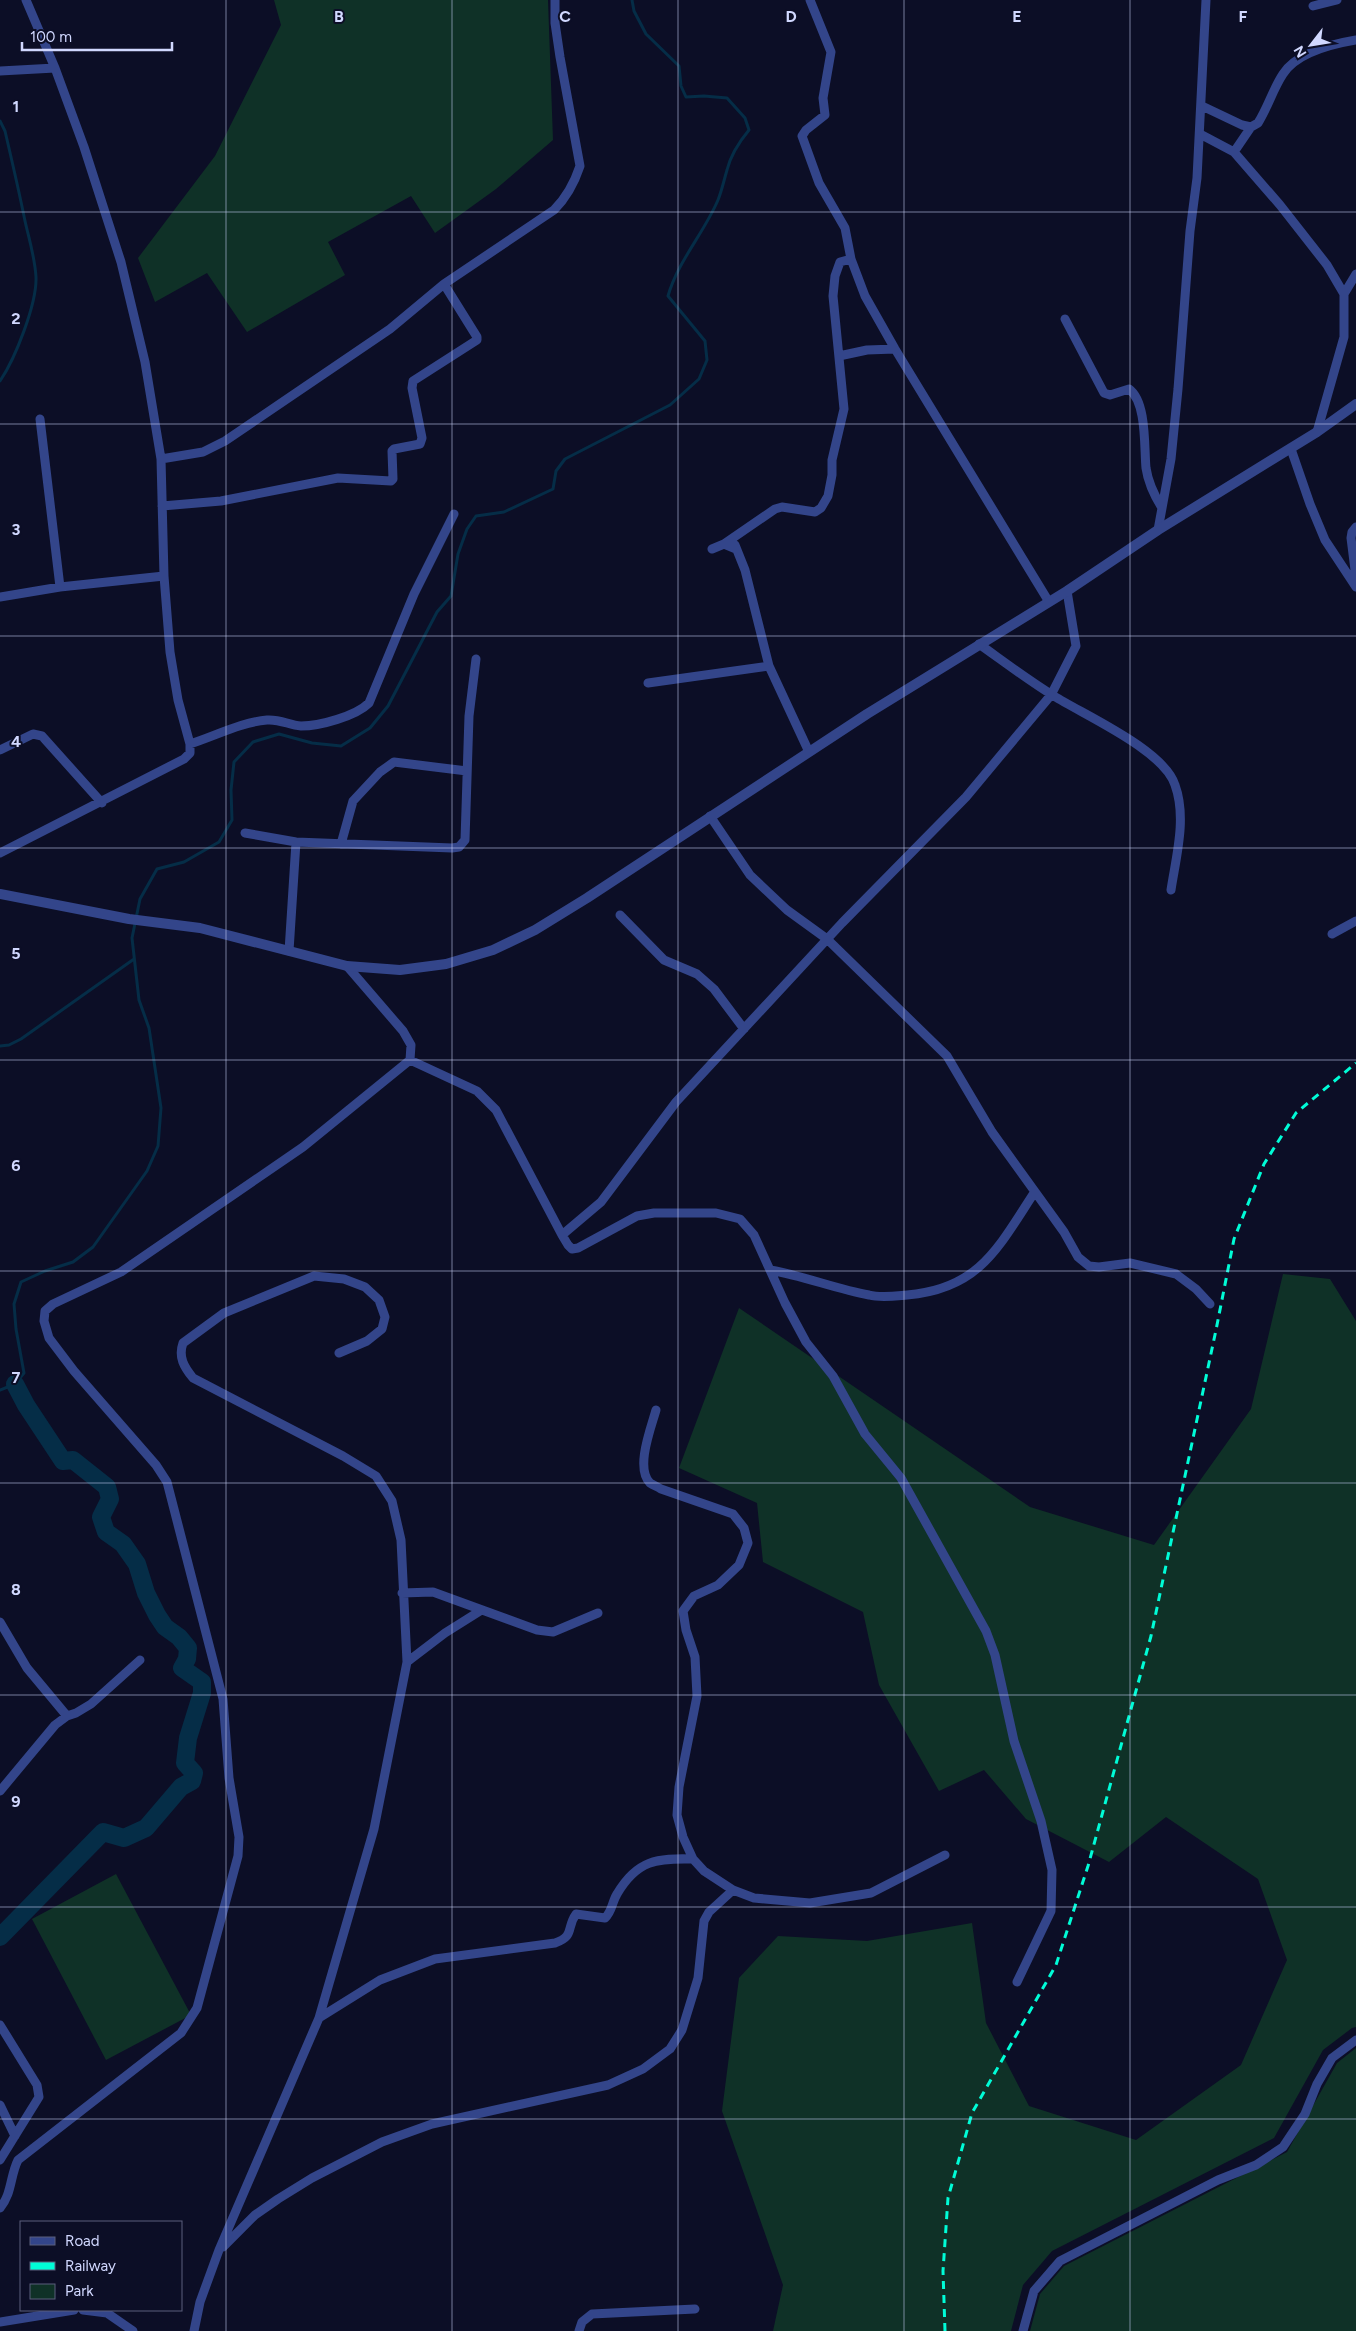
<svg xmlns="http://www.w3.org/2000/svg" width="1356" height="2331" font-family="Figtree,sans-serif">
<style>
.green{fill:#0f3127}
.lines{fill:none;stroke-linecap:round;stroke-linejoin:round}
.stream{stroke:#052d47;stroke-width:3}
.river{stroke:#052d47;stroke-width:18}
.minor{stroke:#33458a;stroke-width:9}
.tertiary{stroke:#33458a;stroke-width:10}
.rail{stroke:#00fcd7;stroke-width:3;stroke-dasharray:8 6;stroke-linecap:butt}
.grid{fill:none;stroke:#d1d8ff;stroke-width:1;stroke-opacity:0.55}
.grid-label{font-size:16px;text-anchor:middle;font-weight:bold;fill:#d1d8ff;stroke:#0c0e26;stroke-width:4;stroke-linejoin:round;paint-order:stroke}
</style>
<rect width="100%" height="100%" fill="#0c0e26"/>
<!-- green -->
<path class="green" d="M274 0H548L553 140 496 189 435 233 411 196 328 242 345 275 247 332 207 273 155 302 138 258 215 156 281 25Z
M1283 1274 1330 1279 1356 1321V2027L1352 2028 1323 2050 1274 2138 1052 2251 1023 2285 1011 2331H773L783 2285 722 2111 739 1978 778 1936 867 1941 972 1923 986 2023 1029 2106 1136 2140 1241 2065 1287 1960 1258 1879 1166 1817 1109 1862 1026 1819 984 1770 939 1791 879 1685 863 1612 763 1562 757 1503 679 1468 739 1308 1030 1507 1154 1545 1251 1409Z
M116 1874 191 2015 106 2060 32 1919Z
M1356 2048V2331H1030L1040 2294 1064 2266 1287 2152 1337 2063Z"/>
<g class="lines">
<!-- stream -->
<path class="stream" d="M0 121 5 131C12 161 19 191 25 221 29 239 35 258 36 277 37 304 15 359 0 381
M0 1046 9 1045 21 1039 134 959
M0 1390 15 1384 24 1373 16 1329 14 1304 21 1282 45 1271 73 1262 93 1247 147 1171 158 1146 161 1108 149 1028 139 1000 132 938 140 899 157 869 184 862 219 842 232 820 231 790 234 762 253 742 279 734 312 743 341 746 370 728 388 706 437 612 451 596 458 554 467 529 476 516 504 512 553 489 556 471 565 459 670 405 699 379 707 360 705 341 668 296C678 261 704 233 718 200 722 190 724 180 727 170 731 154 739 142 749 130L745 118 727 98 704 96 686 97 681 86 679 66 646 34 634 11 632 0"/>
<!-- river -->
<path class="river" d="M0 1937 103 1832 124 1838 146 1828 181 1787 192 1781 194 1773 185 1763 188 1738 202 1693V1682L182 1668 187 1659 188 1648 179 1637 165 1627 157 1615 146 1593 137 1564 123 1544 106 1532 101 1517 110 1499 107 1487 73 1460 63 1461 26 1405 15 1384"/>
<!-- minor -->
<path class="minor" d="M1313 6 1337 0
M0 71 55 68
M1202 106 1242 125 1251 127 1258 123C1268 107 1273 89 1283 74 1297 52 1332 44 1356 40
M1200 134 1234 152 1280 205 1327 265 1344 294
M1234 152 1251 127
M851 259 865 296 895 349 1049 602
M1065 319 1104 393 1110 395 1129 389C1147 402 1144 448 1146 468 1148 482 1154 495 1162 508
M839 356 867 350 895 349
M40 419 60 587
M1317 432 1344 337V294L1356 274
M1291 449 1310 504 1325 540 1356 587
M161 459 203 452 225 441 390 329 444 284 554 210C567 197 574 184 580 166L560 57 555 23V0
M162 506 221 501 338 478 391 481 393 479 392 451 394 449 420 444 422 438 412 388 413 381 477 340V337L444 284
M1356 527 1352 532 1351 538 1356 578
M1158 530 1171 459 1178 389 1190 231 1197 178 1206 0
M735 545 745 570 769 666 809 752
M712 549 724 544
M736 549 724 544 775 509 782 507 815 512 821 508 828 496 832 475V460L844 409 833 296 835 276 840 262 851 259 845 228 819 183 802 136 806 130 825 115 823 98 831 52 810 0
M0 597 60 587 164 576
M979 644C1003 661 1028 680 1054 696 1084 715 1164 750 1175 785 1187 818 1176 857 1171 890
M648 683 769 666
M190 744C215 736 242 722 267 720 280 719 289 725 301 726 320 726 356 716 369 703L414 594 454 514
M0 750 33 734 42 736 102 803
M710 816 750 875 787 910 827 939 947 1056 992 1132 1064 1232 1078 1257 1089 1266 1099 1267 1130 1263 1176 1274 1196 1289 1210 1304
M245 833 296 842 452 848 459 847 465 840 469 716 476 659
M341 844 353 801 380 772 394 762 467 771
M0 853 184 759 190 753V744L178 700 170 652 164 576 161 459 145 362 121 262 84 147 55 68 26 0
M620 915 664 960 697 974 714 989 744 1029
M1332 934 1356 921
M289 951 296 842
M410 1060 477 1091 496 1110 562 1235 568 1245 572 1249 578 1248 637 1216 654 1213H716L740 1219 754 1235 785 1303 806 1342 833 1376 865 1434 901 1478 986 1631 995 1655 1014 1741 1041 1821 1052 1870 1051 1911 1017 1982
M562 1235 601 1202 676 1102 842 923 966 797 1051 695 1076 646 1067 591
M770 1270C804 1276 836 1289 869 1295 881 1298 895 1296 907 1295 979 1289 998 1248 1034 1193
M656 1410C651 1428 635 1468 650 1483 653 1485 658 1487 661 1489L733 1514 744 1528 748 1543 739 1565 718 1585 694 1596 683 1611 686 1630 695 1657 697 1696 679 1787 677 1815 683 1837 693 1859 704 1871 733 1890 754 1898 810 1903 871 1893 945 1855
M402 1593 433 1592 537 1630 553 1632 598 1613
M0 1622 27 1668 67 1716
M407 1662 445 1633 480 1611
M0 1791 55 1725 67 1716 76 1713 91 1704 140 1660
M319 2018 380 1980 435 1959 555 1943C575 1936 566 1928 576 1914L605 1918C612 1912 612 1902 617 1894 637 1860 657 1858 693 1859
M0 2025 37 2085 39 2097 0 2160
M0 2105 15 2136
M0 2208C12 2194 10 2176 18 2160L181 2033 197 2008 238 1856 239 1837 229 1778 223 1699 167 1482 156 1465 74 1371 49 1338 44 1321 45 1311 53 1304 121 1272 303 1147 410 1060 411 1045 403 1031 347 966
M223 2247 255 2215 278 2199 312 2178 382 2142 432 2124 608 2085 643 2069 670 2049 682 2030 698 1978 704 1921 709 1912 733 1890
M83 2310 107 2313 133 2331
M0 2322 74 2310
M194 2331 200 2302 219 2250 319 2018 374 1829 407 1662 401 1540 392 1501 376 1476 343 1456 193 1378C184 1367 178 1357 183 1343L224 1313 314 1276 344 1279 365 1287 379 1300 385 1317 382 1329 367 1341 339 1353
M579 2331 582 2322 592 2314 695 2309
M1023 2331 1034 2291 1060 2261 1218 2180 1256 2165 1283 2147 1305 2114 1317 2084 1332 2058 1356 2040"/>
<!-- tertiary -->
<path class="tertiary" d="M0 894 129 919 200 928 347 966 400 970 446 964 493 950 535 930 587 898 867 714 1067 591 1158 530 1317 432 1356 404"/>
<!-- rail -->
<path class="rail" d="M945 2331 943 2271 948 2198 972 2113 1056 1965 1088 1866 1151 1636 1216 1330 1234 1239 1264 1164 1296 1113 1356 1063"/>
</g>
<!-- grid -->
<path class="grid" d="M226 0V2331M452 0V2331M678 0V2331M904 0V2331M1130 0V2331M0 212H1356M0 424H1356M0 636H1356M0 848H1356M0 1060H1356M0 1271H1356M0 1483H1356M0 1695H1356M0 1907H1356M0 2119H1356"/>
<g class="grid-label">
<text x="339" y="22">B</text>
<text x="565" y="22">C</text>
<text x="791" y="22">D</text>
<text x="1017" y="22">E</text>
<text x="1243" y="22">F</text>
<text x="16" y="112">1</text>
<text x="16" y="324">2</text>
<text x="16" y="535">3</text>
<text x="16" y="747">4</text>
<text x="16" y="959">5</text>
<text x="16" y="1171">6</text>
<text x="16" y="1383">7</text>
<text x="16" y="1595">8</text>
<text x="16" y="1807">9</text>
</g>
<!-- legend -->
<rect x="20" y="2221" width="162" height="90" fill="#0c0e26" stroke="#5b5f7d"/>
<rect x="30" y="2237" width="25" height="8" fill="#33458a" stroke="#5b5f7d"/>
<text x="65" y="2246" font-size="15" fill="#d1d8ff">Road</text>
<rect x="30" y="2262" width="25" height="8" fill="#00fcd7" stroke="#5b5f7d"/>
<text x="65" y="2271" font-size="15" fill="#d1d8ff">Railway</text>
<rect x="30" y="2284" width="25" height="15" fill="#0f3127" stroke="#5b5f7d"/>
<text x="65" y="2296" font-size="15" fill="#d1d8ff">Park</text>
<!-- north arrow -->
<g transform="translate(1311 45) rotate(239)" stroke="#0c0e26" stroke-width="4" paint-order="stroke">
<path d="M0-4L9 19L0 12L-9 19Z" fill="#d1d8ff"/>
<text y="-8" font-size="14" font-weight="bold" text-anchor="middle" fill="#d1d8ff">N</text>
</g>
<!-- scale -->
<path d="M22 42v8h150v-8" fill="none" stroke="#d1d8ff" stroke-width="2.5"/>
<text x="30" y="42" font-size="15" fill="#d1d8ff" stroke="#0c0e26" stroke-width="4" paint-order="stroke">100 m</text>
</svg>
